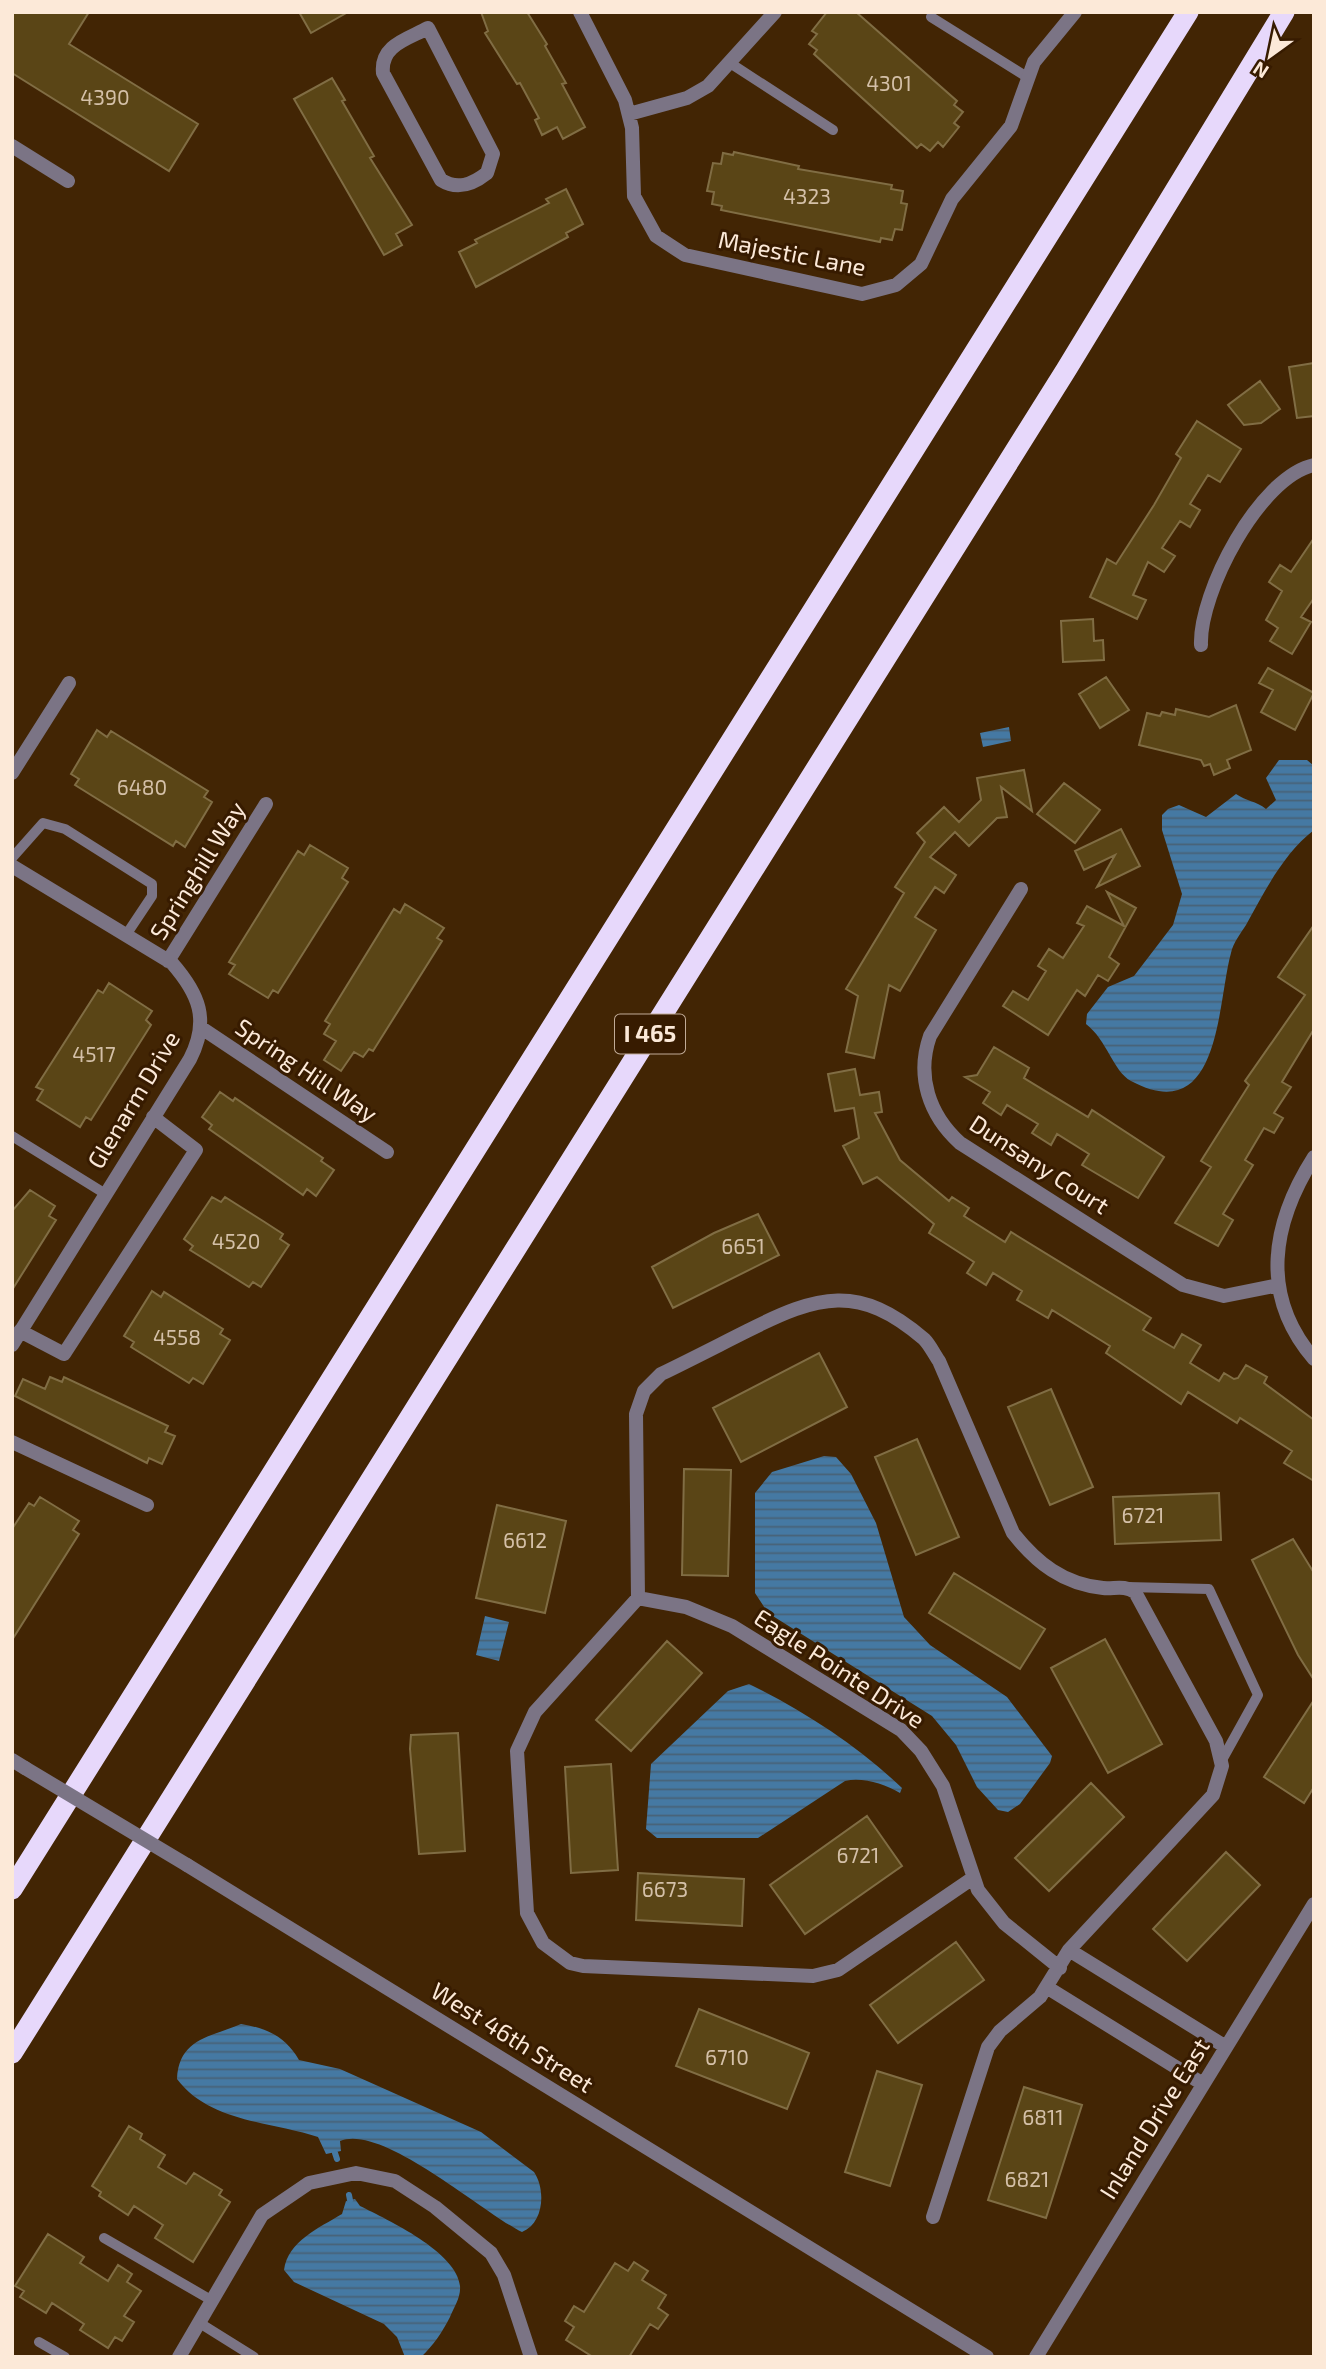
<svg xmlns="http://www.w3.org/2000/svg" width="1326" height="2369" font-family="'Exo 2',sans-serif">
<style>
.water{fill:url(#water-rules)}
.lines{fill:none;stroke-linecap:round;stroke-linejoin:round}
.stream{stroke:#4579a3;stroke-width:6}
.building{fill:#5a4516;stroke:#806d44;stroke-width:2}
.service{stroke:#7b7485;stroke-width:10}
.minor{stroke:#7b7485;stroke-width:14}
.tertiary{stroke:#7b7485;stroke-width:14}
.motorway{stroke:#e7d8fb;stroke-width:21}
.tertiary-bridge{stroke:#7b7485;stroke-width:14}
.labels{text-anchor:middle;stroke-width:6;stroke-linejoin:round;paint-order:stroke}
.number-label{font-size:21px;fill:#d4c0a8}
.shield{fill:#371b00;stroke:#c1ab97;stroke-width:2}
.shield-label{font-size:23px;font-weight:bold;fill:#fce9d8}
.street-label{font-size:24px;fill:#fce9d8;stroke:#371b00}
</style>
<defs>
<pattern id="water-rules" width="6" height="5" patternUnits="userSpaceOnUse" patternTransform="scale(1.75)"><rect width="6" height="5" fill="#4579a3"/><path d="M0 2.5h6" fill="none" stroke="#486277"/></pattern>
</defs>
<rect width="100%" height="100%" fill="#422504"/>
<!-- water -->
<path class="water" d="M1009 727 1011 741 983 747 980 733Z
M1279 760H1307L1314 766V830C1283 854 1265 891 1246 925 1241 933 1233 943 1231 953 1217 1003 1221 1129 1131 1081 1113 1071 1107 1040 1086 1024L1087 1014 1108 987 1134 976 1173 925 1182 894 1162 830V815L1168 809 1179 805 1206 817 1236 794C1246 801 1256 801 1266 809L1276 800 1266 778Z
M824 1456 836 1457 851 1474 876 1523 904 1617 930 1645 1007 1697 1052 1756 1050 1763 1020 1804 1008 1812 998 1810 977 1787 956 1745 932 1716 768 1613 755 1593V1493L772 1472Z
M485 1616 509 1622 499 1661 476 1655Z
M749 1684C804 1711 858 1746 902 1788L900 1793C884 1784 863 1777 845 1781L758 1838H657L646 1829 651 1764 728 1691Z
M241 2024C267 2028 286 2037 299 2060L340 2069 481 2132 534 2172C546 2190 544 2223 522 2232 483 2213 382 2123 340 2141L341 2151 326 2154 318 2137C272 2122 209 2122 177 2079 179 2038 211 2037 241 2024Z
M355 2199 360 2206C388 2220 457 2252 460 2286 461 2297 454 2307 450 2317 443 2331 433 2346 421 2357H405L397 2337 384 2324 294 2282 284 2270C288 2241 319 2228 342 2214L346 2201Z"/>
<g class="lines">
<!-- stream -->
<path class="stream" d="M335 2153 337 2159
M349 2195 350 2200"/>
</g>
<!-- building -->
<path class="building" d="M12 12H89L69 44 198 124 169 171 12 73Z
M299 12H348L311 33Z
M481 12H527L547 44 545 46 566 83 562 84 585 127 563 139 557 127 542 135 535 120 539 118 520 83 517 84 485 33 488 31Z
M827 12H856L957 101 954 105 963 112 954 123 959 127 943 147 938 142 930 151 921 144 917 148 814 54 817 50 809 44 817 34 812 31Z
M332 78 345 100 342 101 374 156 370 158 412 225 396 234 402 245 384 255 294 99Z
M734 152 799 166 798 169 892 185 891 189 903 191 901 203 907 204 902 230 895 229 892 240 881 238 880 242 721 210 722 206 712 204 714 192 707 191 713 163 721 164 723 153 733 155Z
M566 189 583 224 566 233 568 237 476 287 459 252 477 243 475 240 549 203 546 199Z
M1314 363V416L1297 418 1289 367Z
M1260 381 1280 409 1261 423 1244 425 1228 405Z
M1197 421 1241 449 1220 482 1208 475 1190 504 1200 510 1190 527 1180 521 1162 548 1175 556 1164 572 1148 562 1133 595 1146 600 1137 619 1090 597 1107 559 1116 564 1154 505 1181 458 1176 454Z
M1314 538V598L1301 617 1311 622 1292 654 1270 641 1278 628 1266 620 1282 591 1269 582 1280 565 1291 572Z
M1093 619 1094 641 1103 640 1104 660 1063 662 1061 621Z
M1268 668 1314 693 1295 730 1261 712 1273 690 1259 683Z
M1106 677 1129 710 1100 728 1079 694Z
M1236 705 1251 750 1227 760 1230 768 1214 775 1210 764 1204 766 1201 760 1139 745 1147 713 1160 716 1162 712 1175 715 1176 709 1209 717Z
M97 730 107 737 111 731 208 791 204 797 212 802 185 847 176 841 173 846 75 785 79 779 71 774Z
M1024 770 1032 811 1001 787 1007 817 997 818 969 846 955 832 930 857 956 875 944 893 935 887 915 917 936 930 900 991 889 985 874 1058 846 1052 858 996 846 989 904 893 895 887 925 842 917 833 944 807 959 822 981 800 977 778Z
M1064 783 1100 810 1075 843 1037 814Z
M1121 829 1140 866 1097 887 1115 855 1084 870 1075 851Z
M310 845 348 868 342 878 348 882 278 993 273 990 268 998 229 974 235 965 229 962 298 851 304 855Z
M1107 892 1136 908 1109 957 1119 964 1108 981 1098 975 1085 996 1077 990 1048 1035 1003 1006 1013 991 1028 1000 1046 971 1038 966 1049 949 1063 958 1084 926 1077 923 1087 906 1124 926Z
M405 904 444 928 437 938 442 941 373 1051 369 1049 363 1057 354 1052 341 1071 324 1060 336 1041 324 1034 330 1024 325 1021 394 909 400 913Z
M1314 925V1029L1282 1082 1291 1087 1274 1113 1283 1118 1274 1133 1264 1128 1245 1160 1253 1165 1223 1214 1233 1220 1218 1246 1175 1223 1211 1167 1201 1161 1249 1085 1245 1081 1305 995 1278 977Z
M109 983 152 1011 146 1020 151 1025 91 1120 86 1117 80 1127 37 1100 43 1090 36 1087 98 990 103 993Z
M994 1047 1029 1068 1024 1078 1088 1117 1092 1110 1164 1157 1138 1198 1082 1165 1089 1154 1057 1134 1051 1145 1032 1133 1038 1124 1007 1105 1001 1115 983 1103 990 1092 965 1077 977 1075Z
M855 1069 860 1095 879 1092 882 1112 875 1113 900 1160 949 1201 952 1197 969 1208 964 1216 1005 1242 1011 1232 1151 1318 1143 1330 1174 1348 1182 1334 1201 1345 1190 1363 1219 1381 1224 1373 1234 1379 1238 1378 1246 1365 1267 1377 1264 1383 1314 1420V1481L1284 1463 1292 1451 1240 1418 1237 1423 1188 1392 1181 1404 1106 1353 1110 1346 1052 1310 1048 1318 1017 1300 1022 1291 993 1273 986 1285 967 1273 974 1262 929 1233 934 1224 877 1177 863 1184 843 1146 859 1138 854 1108 835 1111 828 1074Z
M220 1092 233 1101 235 1098 323 1158 321 1161 334 1170 316 1196 307 1189 303 1195 209 1129 212 1125 202 1117Z
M30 1190 55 1206 49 1216 56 1220 12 1290V1211Z
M212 1197 221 1202 225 1197 263 1221 283 1234 280 1239 289 1245 261 1287 253 1282 249 1287 211 1263 190 1250 193 1246 184 1239Z
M758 1214 779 1255 673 1308 652 1267 714 1233Z
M152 1291 161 1297 164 1292 223 1329 220 1334 230 1340 203 1384 193 1378 189 1383 131 1347 134 1342 124 1336Z
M819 1353 847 1407 741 1462 713 1408Z
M50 1377 62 1382 64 1377 168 1426 165 1432 175 1436 162 1464 149 1458 147 1463 15 1396 23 1379 45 1389Z
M1051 1389 1093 1487 1050 1505 1008 1407Z
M917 1439 959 1537 916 1555 875 1457Z
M684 1469 731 1470 728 1576 682 1575Z
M1219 1493 1221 1540 1115 1544 1113 1497Z
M40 1497 79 1521 73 1530 79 1534 12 1640V1529L29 1503 34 1506Z
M497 1505 566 1521 545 1613 476 1598Z
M1293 1539 1314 1573V1680L1298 1655 1252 1560Z
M954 1573 1045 1629 1020 1669 929 1613Z
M1105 1639 1162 1744 1108 1773 1051 1668Z
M667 1641 702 1673 631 1751 596 1720Z
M1314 1700V1787L1304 1803 1264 1777Z
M458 1733 465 1851 419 1854 410 1749 411 1735Z
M611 1764 618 1870 571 1873 565 1767Z
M1091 1783 1124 1817 1049 1891 1015 1858Z
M867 1816 902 1866 805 1934 770 1885Z
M1226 1852 1260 1885 1187 1961 1153 1929Z
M638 1873 744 1879 742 1926 636 1920Z
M956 1942 984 1980 898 2043 870 2005Z
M699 2009 809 2053 787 2109 676 2066Z
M877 2071 922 2085 890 2186 845 2172Z
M1024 2087 1082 2105 1046 2218 988 2200Z
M129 2126 142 2134 140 2139 165 2155 158 2167 186 2184 194 2173 222 2190 219 2195 230 2202 193 2262 155 2238 163 2225 134 2206 128 2215 99 2196 101 2192 92 2186Z
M48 2234 84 2257 80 2263 108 2281 118 2265 132 2274 127 2282 141 2291 124 2316 134 2322 122 2341 115 2337 108 2348 80 2330 84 2324 52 2303 46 2313 20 2297 24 2291 15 2286Z
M634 2262 648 2271 642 2280 666 2295 658 2308 668 2315 658 2329 650 2324 629 2357H593L566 2340 574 2327 565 2321 574 2306 584 2312 615 2263 628 2271Z"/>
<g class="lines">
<!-- service -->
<path class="service" d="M931 17 1027 77
M730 63 833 130
M12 858 43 823 65 829 152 884V896L126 935
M12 1136 104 1193
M1127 1587 1209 1589 1258 1695 1222 1760
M104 2238 211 2300
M198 2322 254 2357
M39 2342 65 2357"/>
<!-- minor -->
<path class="minor" d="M580 12 625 100 632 128 634 196 656 236 685 255 862 294 896 285 921 264 952 199 1011 126 1034 62 1075 12
M428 28 493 154 487 173C472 185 457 190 441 180L383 73C380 45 408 39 428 28Z
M629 114 687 98 708 86 775 12
M12 146 68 181
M1201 645C1199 593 1259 477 1314 465
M12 773 69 683
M12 866 172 963C199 994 210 1020 190 1059L12 1345
M1021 889 930 1036C916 1076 929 1115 960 1143L1183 1285 1224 1296 1279 1285
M168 961 266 804
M200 1027 387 1152
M1314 1157C1272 1223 1259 1295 1314 1359
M20 1331 64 1354 196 1150 153 1117
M12 1442 147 1505
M638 1598 636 1414 644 1391 661 1374C690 1360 719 1345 747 1331 818 1295 859 1283 924 1339 930 1345 934 1354 939 1361L1013 1533C1037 1563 1063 1584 1103 1588 1115 1589 1124 1585 1135 1592L1216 1741 1222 1766 1213 1795 1069 1950 1040 1997 1000 2031 988 2047 933 2217
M638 1598 535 1712 517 1751 527 1913 543 1943 570 1963 583 1966 813 1976 838 1970 973 1878
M638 1598 686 1607 732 1626 901 1730 921 1751 943 1786 978 1890 1004 1923 1060 1968
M1069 1950 1226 2047
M1048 1988 1203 2084
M179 2357 262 2215 309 2183 356 2173 395 2181 435 2207 491 2253 504 2275 531 2357
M1036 2357 1314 1904"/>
<!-- tertiary -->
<path class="tertiary" d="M12 1760 25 1768
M187 1865 987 2357"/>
<!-- motorway -->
<path class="motorway" d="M12 1889 1188 12
M12 2053 1066 370 1284 12"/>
<!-- tertiary-bridge -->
<path class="tertiary-bridge" d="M25 1768 187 1865"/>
</g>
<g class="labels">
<!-- number labels -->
<g class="number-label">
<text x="889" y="91">4301</text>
<text x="105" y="105">4390</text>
<text x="807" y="204">4323</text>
<text x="142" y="795">6480</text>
<text x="94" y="1062">4517</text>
<text x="236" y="1249">4520</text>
<text x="743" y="1254">6651</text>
<text x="177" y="1345">4558</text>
<text x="1143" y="1523">6721</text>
<text x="525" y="1548">6612</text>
<text x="858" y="1863">6721</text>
<text x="665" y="1897">6673</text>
<text x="727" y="2065">6710</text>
<text x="1043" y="2125">6811</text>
<text x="1027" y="2187">6821</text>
</g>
<!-- shield labels -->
<rect class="shield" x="615" y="1014.5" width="70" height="39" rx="5"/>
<g class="shield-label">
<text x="650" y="1042">I 465</text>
</g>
<!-- street labels -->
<g class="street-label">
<text transform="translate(792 254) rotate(11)" y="8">Majestic Lane</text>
<text transform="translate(198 871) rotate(-58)" y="8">Springhill Way</text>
<text transform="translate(306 1071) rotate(34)" y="8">Spring Hill Way</text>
<text transform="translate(134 1100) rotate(-59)" y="8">Glenarm Drive</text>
<text transform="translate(1039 1165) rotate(33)" y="8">Dunsany Court</text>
<text transform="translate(839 1669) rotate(33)" y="8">Eagle Pointe Drive</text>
<text transform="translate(512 2038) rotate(32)" y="8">West 46th Street</text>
<text transform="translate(1155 2119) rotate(-58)" y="8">Inland Drive East</text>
</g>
</g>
<!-- border -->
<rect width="1326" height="2369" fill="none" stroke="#fce9d8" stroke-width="28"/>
<!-- north arrow -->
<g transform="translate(1270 56) rotate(213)" stroke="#371b00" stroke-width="5" paint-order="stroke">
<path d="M0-5L12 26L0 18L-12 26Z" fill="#fce9d8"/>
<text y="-10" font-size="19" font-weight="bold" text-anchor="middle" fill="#fce9d8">N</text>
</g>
</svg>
